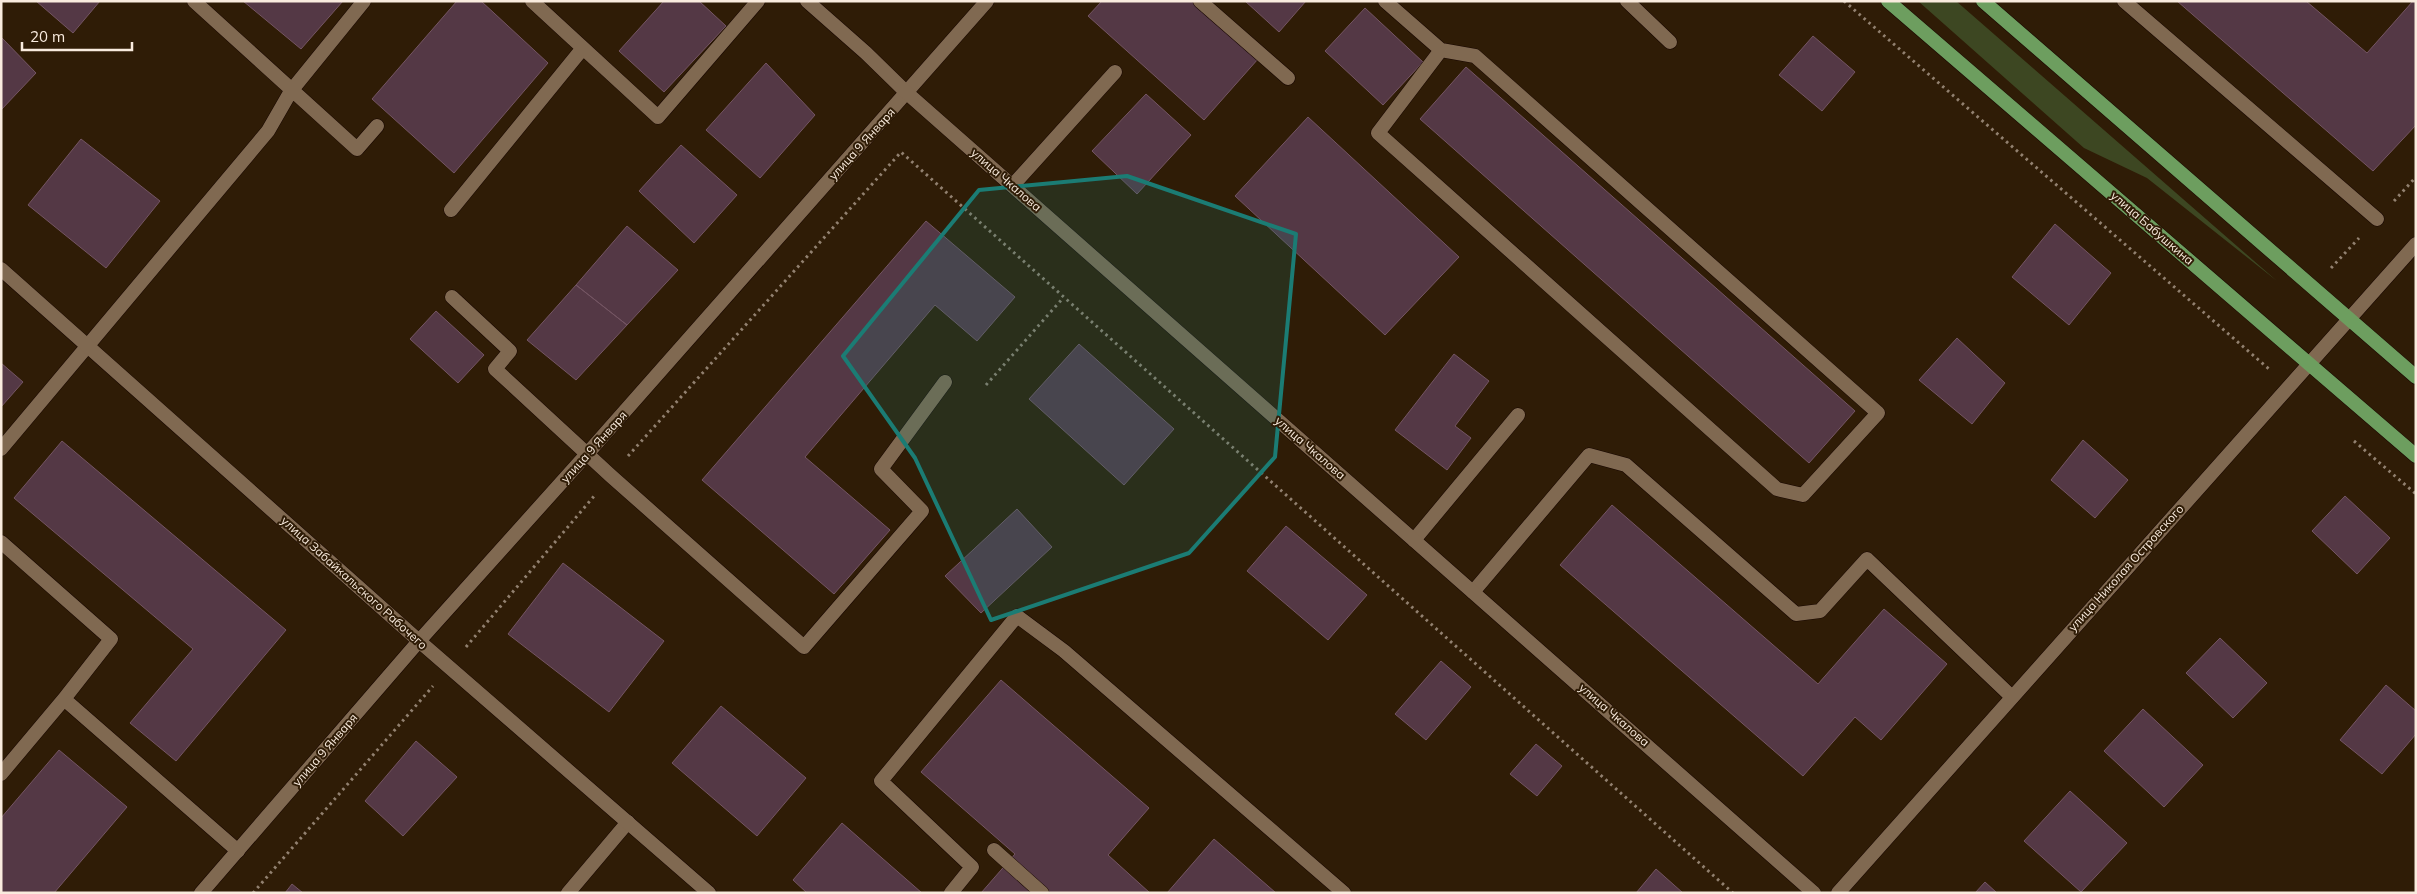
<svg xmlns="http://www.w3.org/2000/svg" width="2417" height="894" font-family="Mulish,sans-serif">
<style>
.green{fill:#3d4722}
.building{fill:#543845;stroke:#745563}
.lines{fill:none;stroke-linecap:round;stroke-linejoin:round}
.service-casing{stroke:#170600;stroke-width:15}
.minor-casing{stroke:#170600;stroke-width:15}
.secondary-casing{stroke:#170600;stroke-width:15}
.primary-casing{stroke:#170600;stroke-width:15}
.path{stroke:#928170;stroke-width:3;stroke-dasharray:2.5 4;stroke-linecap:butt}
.service{stroke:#806951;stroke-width:14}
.minor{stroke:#806951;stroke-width:14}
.secondary{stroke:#806951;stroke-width:14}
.primary{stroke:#6d9e5f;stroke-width:14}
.marked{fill:#1b7c74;fill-opacity:0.2;stroke:#1b7c74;stroke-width:4;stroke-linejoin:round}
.labels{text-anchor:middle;stroke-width:4;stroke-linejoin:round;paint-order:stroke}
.street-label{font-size:12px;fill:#f9ebde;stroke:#2f1c06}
</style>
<rect width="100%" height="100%" fill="#2f1c06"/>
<!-- green -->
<path class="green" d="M1918 1H1956L2277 281 2147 178 2084 148Z"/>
<!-- building -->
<path class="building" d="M36 1H100L73 33Z
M243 1H343L301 49Z
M457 1H481L548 63 454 173 372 99Z
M664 1H699L726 26 664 92 619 51Z
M1102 1H1194L1258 59 1204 120 1088 16Z
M1245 1H1306L1279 32Z
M2177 1H2306L2367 53 2413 1H2416V125L2373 171Z
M1365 8 1423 62 1383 105 1325 51Z
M1813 36 1855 72 1822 111 1779 75Z
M1 37 36 73 1 110Z
M766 63 815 115 760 178 706 130Z
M1466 67 1855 411 1809 463 1420 119Z
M1146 94 1191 135 1137 194 1092 151Z
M1308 117 1459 257 1385 335 1235 196Z
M81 139 160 201 106 268 28 205Z
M681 145 737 195 694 243 639 191Z
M926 221 1015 297 977 341 935 305 805 457 890 530 834 594 702 480Z
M2055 224 2111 273 2069 325 2012 277Z
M627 226 678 270 627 325 576 285Z
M576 285 627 325 576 380 527 340Z
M436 311 484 355 458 383 410 339Z
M1957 338 2005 383 1972 424 1919 380Z
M1079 344 1174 429 1124 485 1029 399Z
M1454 354 1489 381 1455 426 1471 438 1447 470 1395 430Z
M1 363 23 382 1 407Z
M2083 440 2128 480 2095 518 2051 480Z
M62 441 286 630 176 761 130 723 193 649 14 498Z
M2345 496 2390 538 2357 574 2312 531Z
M1612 505 1818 684 1884 609 1947 664 1881 740 1855 717 1803 776 1560 565Z
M1017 509 1052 547 981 613 945 576Z
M1286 526 1367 595 1328 640 1247 571Z
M563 563 664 641 609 712 508 634Z
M2220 638 2267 683 2233 718 2186 673Z
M1441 661 1471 687 1426 740 1395 714Z
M1001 680 1149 808 1108 855 1150 893H981L1015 854 921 772Z
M2386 685 2416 711V734L2382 774 2340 740Z
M721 706 806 778 757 836 672 763Z
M2143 709 2203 765 2164 807 2104 751Z
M416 741 457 777 403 836 365 801Z
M1536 744 1562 766 1537 796 1510 774Z
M59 750 127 807 54 893H1V818Z
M2070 791 2127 843 2081 892 2024 841Z
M842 823 922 893H807L793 880Z
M1214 839 1276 893H1167Z
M1656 869 1683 893H1636Z
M1985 882 1997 893H1975Z
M292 884 303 893H285Z"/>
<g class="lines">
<!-- service casing -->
<g class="service-casing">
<path id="service" d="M194 1 357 149 377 126
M532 1 658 117 758 1
M1200 1 1288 78
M1385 1 1441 50 1475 56 1878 413 1803 495 1777 489 1378 133 1441 50
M1627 1 1670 42
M2124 1 2377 219
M1013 185 1115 72
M451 210 583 48
M452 297 510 351 495 369 611 476 804 647 922 511 881 469 945 382
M1 449 268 131 291 91 364 1
M1414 540 1518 415
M1 542 111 639 64 699 238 851
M1473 592 1589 455 1626 465 1796 614 1820 611 1867 559 2012 697
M1 774 64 699
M994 850 1042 893
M568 893 628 822
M951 893 972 867 881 781 1017 616 1064 651 1344 893"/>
</g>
<!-- minor casing -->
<g class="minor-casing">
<path id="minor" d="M1 269 419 641 709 893
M201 893 419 641 587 454 987 1
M1838 893 2416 244"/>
</g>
<!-- secondary casing -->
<g class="secondary-casing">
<path id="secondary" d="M807 1 866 53 907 93 1814 893"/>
</g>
<!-- primary casing -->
<g class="primary-casing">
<path id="primary" d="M1888 1 2416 456
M1983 1 2416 377"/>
</g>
<!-- path -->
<path class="path" d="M1844 1 2269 369
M2394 201 2416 177
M2331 268 2359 238
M986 385 1063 298
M2354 441 2416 494
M628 456 901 152 1733 893
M466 647 595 495
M253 893 433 686"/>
<!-- service -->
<use href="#service" class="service"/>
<!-- minor -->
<use href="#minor" class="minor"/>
<!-- secondary -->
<use href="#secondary" class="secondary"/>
<!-- primary -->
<use href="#primary" class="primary"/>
</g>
<!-- marked area -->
<path class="marked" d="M1127 176 1296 234 1275 457 1189 553 991 620 915 458 843 356 979 190Z"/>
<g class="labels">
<!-- street labels -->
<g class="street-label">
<text transform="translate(862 144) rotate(-48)" y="4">улица 9 Января</text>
<text transform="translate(1006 180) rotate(41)" y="4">улица Чкалова</text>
<text transform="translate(2152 228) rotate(41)" y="4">улица Бабушкина</text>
<text transform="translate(594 447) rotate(-48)" y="4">улица 9 Января</text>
<text transform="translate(1310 448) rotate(41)" y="4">улица Чкалова</text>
<text transform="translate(2126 568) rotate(-48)" y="4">улица Николая Островского</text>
<text transform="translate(354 583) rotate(42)" y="4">улица Забайкальского Рабочего</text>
<text transform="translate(1614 715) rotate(41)" y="4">улица Чкалова</text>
<text transform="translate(325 750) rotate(-49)" y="4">улица 9 Января</text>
</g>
</g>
<!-- border -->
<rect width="2417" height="894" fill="none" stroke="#f9ebde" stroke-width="5"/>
<!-- scale -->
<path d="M22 42v8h110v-8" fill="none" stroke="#f9ebde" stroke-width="2.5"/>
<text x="30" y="42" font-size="15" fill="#f9ebde" stroke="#2f1c06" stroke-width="4" paint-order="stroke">20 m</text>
</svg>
